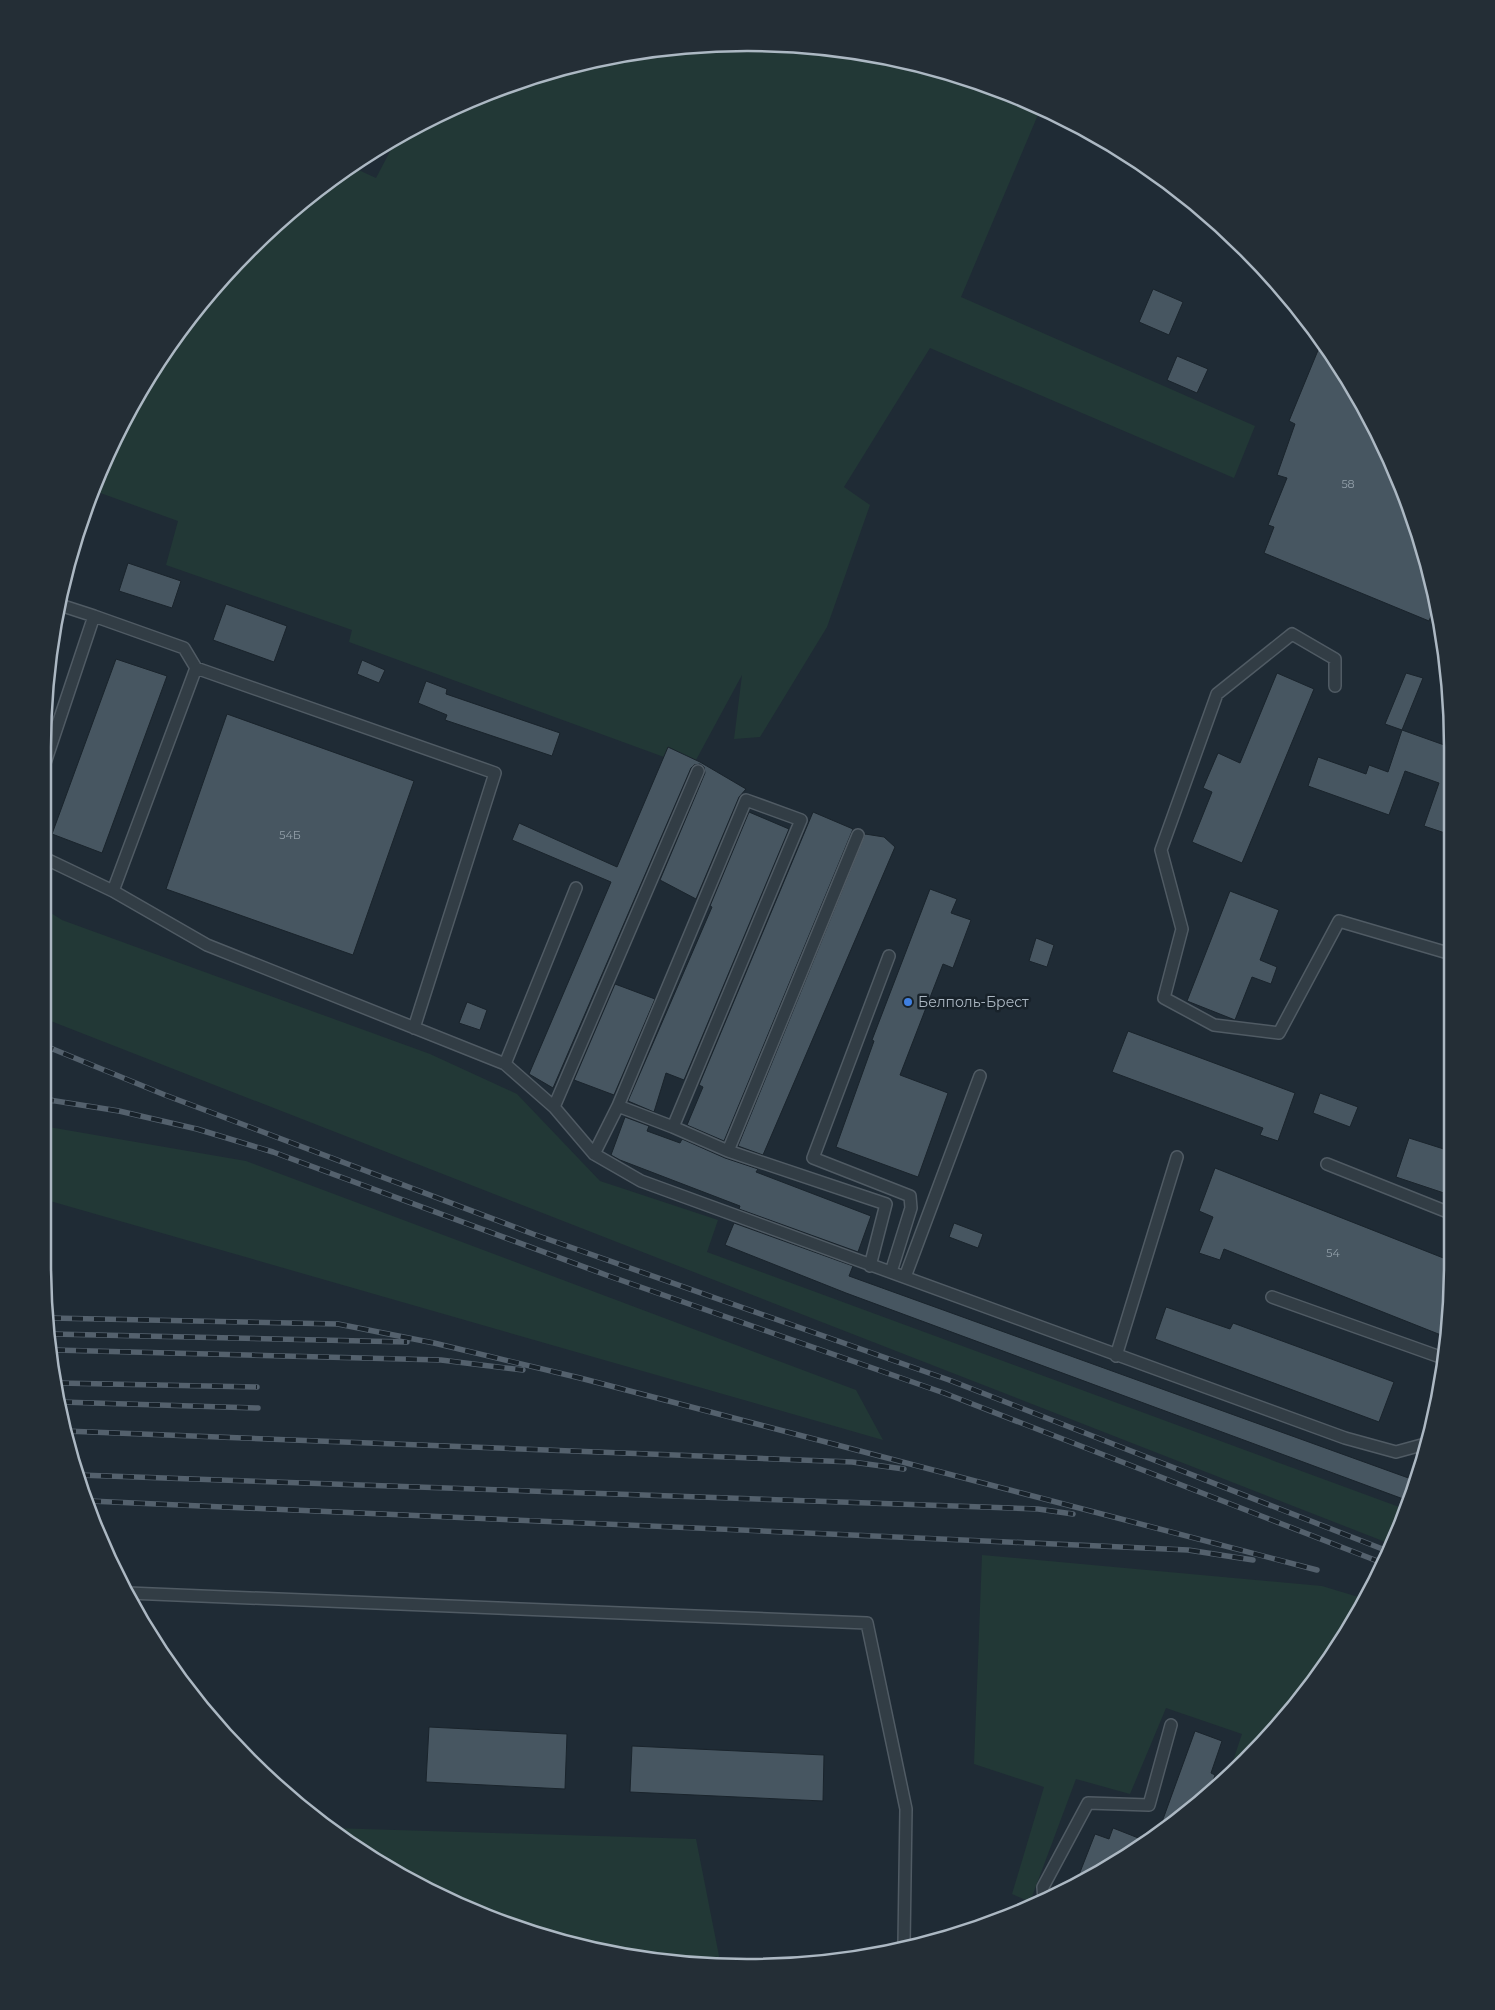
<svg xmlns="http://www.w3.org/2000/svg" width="1495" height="2010" font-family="Montserrat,sans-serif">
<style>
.green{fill:#223836}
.building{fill:#475661;stroke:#1a242c}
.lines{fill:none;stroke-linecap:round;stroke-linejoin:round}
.lane-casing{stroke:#505b64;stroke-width:14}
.lane{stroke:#323d45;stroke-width:11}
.rail-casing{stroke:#54616d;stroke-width:5.5}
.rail{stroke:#18222a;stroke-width:4;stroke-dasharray:11;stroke-linecap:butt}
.shop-dot{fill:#3f7fe0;stroke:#18222a;stroke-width:2}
.labels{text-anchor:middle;stroke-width:5;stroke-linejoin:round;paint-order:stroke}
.number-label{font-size:11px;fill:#93a0aa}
.poi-label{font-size:14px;fill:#acb8c3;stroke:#18222a;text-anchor:start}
.rim{fill:none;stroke:#acb8c3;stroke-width:2.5}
</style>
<rect width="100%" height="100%" fill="#1f2b35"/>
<!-- green -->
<path class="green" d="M702 44 840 49 974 80 1040 110 961 297 1255 426 1234 478 930 348 844 487 870 505 827 627 760 737 734 739 742 675 696 760 668 747 664 757 349 642 352 630 166 565 178 521 92 490 96 477 161 356 249 249 319 188 352 167 376 178 396 140 436 115 565 66Z
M43 908 62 920 430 1054 517 1094 600 1181 718 1220 707 1252 1402 1508 1388 1543 43 1018Z
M43 1126 246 1161 856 1390 883 1440 43 1199Z
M982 1555 1322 1586 1365 1599 1358 1615 1277 1728 1229 1773 1242 1734 1166 1708 1130 1794 1076 1779 1030 1902 1012 1894 1044 1787 974 1764Z
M331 1828 696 1839 720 1961 610 1954 435 1895 356 1849Z"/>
<!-- building -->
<path class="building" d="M1153 289 1183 302 1169 335 1139 322Z
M1321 343 1399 477 1434 609 1429 621 1264 553 1274 527 1268 525 1287 478 1277 475 1295 424 1289 421Z
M1177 356 1208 369 1197 393 1167 380Z
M128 563 181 581 172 608 119 591Z
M226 604 287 626 274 662 213 640Z
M116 659 167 676 102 853 52 834Z
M362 660 385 670 379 683 357 674Z
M1277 673 1314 689 1242 863 1192 842 1212 792 1203 788 1218 753 1240 763Z
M1406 673 1423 678 1402 730 1385 724Z
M426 681 447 689 446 694 560 733 552 756 445 720 447 715 418 703Z
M227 714 414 781 353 955 166 889Z
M1402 730 1447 746 1448 834 1424 826 1439 783 1405 771 1389 815 1308 786 1318 757 1366 774 1369 765 1388 772Z
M668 747 700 762 746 789 739 797 696 899 660 880 705 773 704 767 700 764 694 765 691 768 553 1088 529 1074 611 882 512 840 519 823 617 867Z
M749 812 789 829 684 1080 666 1073 654 1112 628 1101 712 907 710 906Z
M813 812 853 829 724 1141 687 1125 703 1087 699 1085Z
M865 834 884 837 895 847 763 1155 738 1146Z
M930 889 957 899 951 913 971 920 953 968 943 964 900 1075 948 1093 918 1177 836 1147 874 1041 872 1040Z
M1230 891 1279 910 1260 960 1277 967 1271 984 1252 977 1235 1020 1187 1001Z
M1036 938 1054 945 1047 967 1029 961Z
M615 984 655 999 614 1095 574 1080Z
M467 1002 487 1010 480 1030 459 1023Z
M1128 1031 1295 1093 1278 1141 1260 1135 1263 1128 1112 1072Z
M1320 1093 1358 1107 1350 1127 1313 1113Z
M625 1117 649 1126 647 1131 680 1143 682 1139 725 1158 758 1169 756 1172 871 1216 858 1252 739 1209 740 1206 620 1160 611 1155Z
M1409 1138 1450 1151V1195L1396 1177Z
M1215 1168 1451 1261V1309L1446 1337 1224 1249 1220 1260 1199 1253 1213 1217 1199 1211Z
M734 1223 853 1266 849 1276 1414 1480 1406 1500 846 1293 725 1245Z
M954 1223 983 1234 978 1248 949 1237Z
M1166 1307 1230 1329 1233 1323 1394 1382 1379 1422 1155 1339Z
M429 1727 567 1734 565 1789 426 1782Z
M1195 1731 1222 1741 1211 1773 1215 1775 1209 1792 1176 1822 1158 1833Z
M632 1746 824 1755 823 1801 630 1792Z
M1113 1828 1146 1841 1075 1885 1095 1834 1109 1839Z"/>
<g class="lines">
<!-- lane casing -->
<g class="lane-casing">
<path id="lane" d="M60 605 94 616
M1335 686V659L1292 634 1217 694 1161 850 1182 929 1164 998 1214 1025 1279 1033 1339 921 1448 953
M44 766 94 616 184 648 196 668
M858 835 728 1151 886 1204 870 1266
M44 858 113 891
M889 956 813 1158 910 1196 911 1208 891 1272
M414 1028 495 773 196 668 113 891 207 945 505 1064 554 1107 594 1154 641 1181 1345 1438 1396 1452 1429 1443
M505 1064 576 888
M554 1107 698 771
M673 1127 618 1106 746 800 801 820 673 1127 728 1151
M594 1154 618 1106
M1327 1164 1450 1213
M905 1277 980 1076
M1272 1297 1443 1358
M1116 1356 1177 1157
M128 1593 867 1623 906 1809 904 1944
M1044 1901 1043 1887 1088 1803 1149 1805 1171 1725"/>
</g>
<!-- lane -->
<use href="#lane" class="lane"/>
<!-- rail casing -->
<g class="rail-casing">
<path id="rail" d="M43 1045 165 1095 533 1234 949 1380 1385 1550
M43 1099 119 1111 197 1129 273 1152 606 1275 944 1393 1380 1562
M50 1318 338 1324 434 1343 580 1378 1317 1570
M52 1334 407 1342
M54 1350 441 1360 523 1370
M58 1383 257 1387
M61 1402 258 1408
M65 1431 852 1462 904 1469
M79 1475 1038 1509 1073 1514
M90 1501 1188 1550 1253 1560"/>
</g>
<!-- rail -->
<use href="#rail" class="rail"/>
</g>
<!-- markers -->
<circle class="shop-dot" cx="908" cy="1002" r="5"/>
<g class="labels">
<!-- number labels -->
<g class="number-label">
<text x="1348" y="488">58</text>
<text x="290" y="839">54Б</text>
<text x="1333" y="1257">54</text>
</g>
<!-- poi labels -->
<g class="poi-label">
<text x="918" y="1007">Белполь-Брест</text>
</g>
</g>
<!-- crop -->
<path d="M0 0H1495V2010H0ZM747 51H748A696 696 0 0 1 1444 747V1263A696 696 0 0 1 748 1959H747A696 696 0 0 1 51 1263V747A696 696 0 0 1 747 51Z" fill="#242e36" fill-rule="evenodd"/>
<path class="rim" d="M747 51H748A696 696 0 0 1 1444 747V1263A696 696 0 0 1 748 1959H747A696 696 0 0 1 51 1263V747A696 696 0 0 1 747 51Z"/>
</svg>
